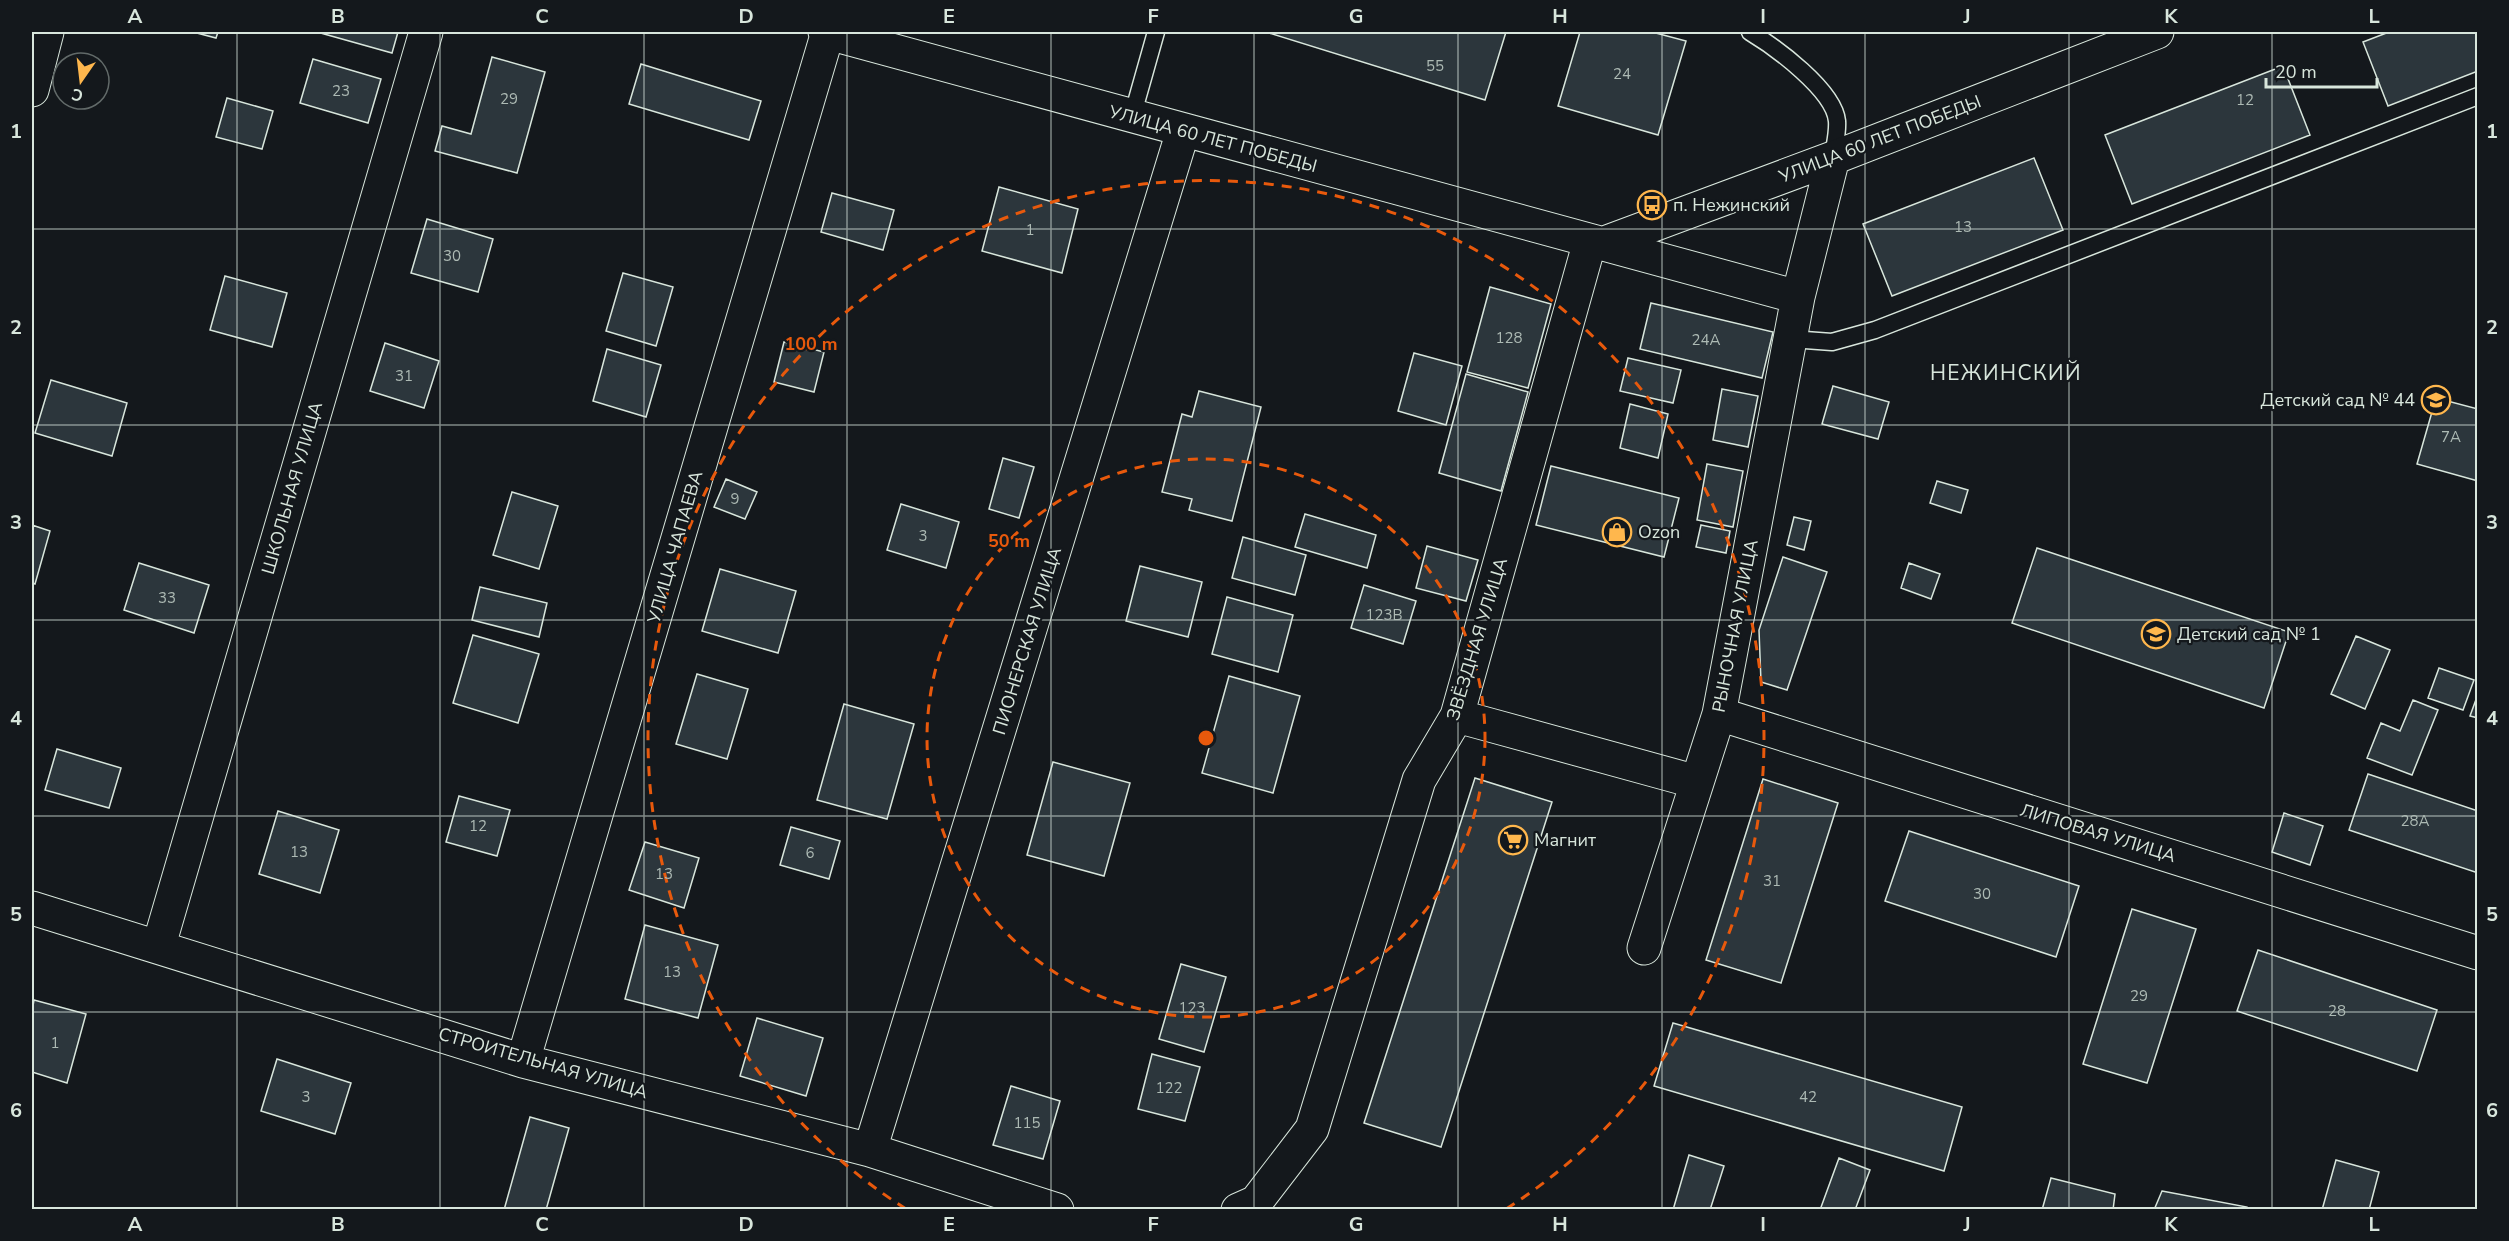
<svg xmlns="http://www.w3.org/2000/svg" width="2509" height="1241" font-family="'Nunito Sans',sans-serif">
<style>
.building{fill:#2c363c;stroke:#d8e6dc;stroke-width:1.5}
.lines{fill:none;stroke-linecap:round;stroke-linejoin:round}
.service-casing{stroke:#d8e6dc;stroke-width:19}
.minor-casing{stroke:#d8e6dc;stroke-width:35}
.service{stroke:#14181c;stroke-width:16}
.minor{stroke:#14181c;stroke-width:33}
.grid{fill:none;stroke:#d8e6dc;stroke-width:1.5;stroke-opacity:0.55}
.ring{fill:none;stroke:#e8590c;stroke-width:3;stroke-dasharray:10 8}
.labels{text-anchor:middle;stroke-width:4.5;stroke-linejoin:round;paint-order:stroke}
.number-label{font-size:15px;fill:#adbab4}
.street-label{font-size:18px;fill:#d8e6dc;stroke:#14181c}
.poi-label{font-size:18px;fill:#d8e6dc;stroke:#14181c;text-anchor:start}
.quarter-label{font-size:21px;letter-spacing:1.5px;fill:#d8e6dc;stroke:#14181c}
.centre{fill:#e8590c;stroke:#14181c;stroke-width:3}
.ring-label{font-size:18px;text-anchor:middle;font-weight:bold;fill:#e8590c;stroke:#14181c;stroke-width:4.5;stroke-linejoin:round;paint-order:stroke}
.neatline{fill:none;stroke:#d8e6dc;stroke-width:2}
.grid-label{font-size:20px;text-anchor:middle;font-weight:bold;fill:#d8e6dc}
</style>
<rect width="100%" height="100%" fill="#14181c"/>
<!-- building -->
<path class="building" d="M193 32H218L216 38Z
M317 32H398L392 53Z
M1266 32H1506L1485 100Z
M1580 32H1652L1686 41 1658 135 1558 106Z
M2389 32H2478V71L2388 106 2363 42Z
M492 57 545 72 517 173 435 151 442 126 471 134Z
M313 59 381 79 368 123 300 103Z
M641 64 761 101 749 140 629 104Z
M2283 66 2310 135 2132 204 2105 135Z
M227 98 273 111 262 149 216 137Z
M2034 158 2063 230 1892 296 1863 224Z
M999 187 1078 209 1062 273 982 251Z
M832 193 894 210 883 250 821 232Z
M427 219 493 239 478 292 411 273Z
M623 273 673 287 656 346 606 331Z
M225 276 287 293 272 347 210 330Z
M1490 287 1551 304 1528 388 1467 372Z
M1651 303 1773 332 1762 378 1640 349Z
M784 342 824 352 814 392 774 382Z
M385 343 439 361 424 408 370 391Z
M607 349 661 365 646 417 593 401Z
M1414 353 1462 366 1446 425 1398 411Z
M1628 358 1681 370 1673 403 1620 391Z
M1466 374 1528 392 1501 491 1439 473Z
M51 380 127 403 112 456 35 433Z
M1833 386 1889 402 1878 439 1822 424Z
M1722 389 1758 396 1748 447 1713 440Z
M1199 391 1261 407 1232 521 1189 510 1192 499 1162 492 1182 414 1192 417Z
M2436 398 2478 409V481L2417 464Z
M1630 404 1668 414 1658 458 1620 448Z
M1003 458 1034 467 1019 518 989 509Z
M1707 464 1743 471 1733 527 1697 520Z
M1551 466 1679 498 1664 557 1536 525Z
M726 479 757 492 745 519 714 507Z
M1937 481 1968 490 1961 513 1930 503Z
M512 492 558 506 539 569 493 555Z
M901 504 959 522 946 568 887 550Z
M1305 514 1376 535 1367 568 1295 547Z
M1794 517 1811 521 1804 550 1787 545Z
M32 525 50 531 35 584 32 583Z
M1701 525 1730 531 1726 553 1696 547Z
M1243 537 1306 555 1295 595 1232 578Z
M1427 546 1478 560 1466 601 1416 588Z
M2037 548 2289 632 2264 708 2012 623Z
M1783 557 1827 572 1787 690 1761 682 1759 630Z
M139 563 209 585 194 633 124 610Z
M1909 563 1940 574 1931 599 1901 588Z
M1140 566 1202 582 1188 637 1126 621Z
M720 569 796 591 778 653 702 631Z
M1364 585 1416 601 1403 644 1351 628Z
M480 587 547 603 539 637 472 620Z
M1227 597 1293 615 1278 672 1212 654Z
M473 635 539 654 518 723 453 703Z
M2356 636 2390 650 2365 709 2331 694Z
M2439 668 2474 680 2463 710 2428 698Z
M697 674 748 689 727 759 676 744Z
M1229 676 1300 696 1273 793 1202 773Z
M2478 694V718L2470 716Z
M2413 700 2438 710 2412 775 2367 758 2381 723 2400 731Z
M844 704 914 724 887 819 817 800Z
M57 749 121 768 109 808 45 790Z
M1053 762 1130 783 1104 876 1027 855Z
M2368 774 2478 811V873L2349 830Z
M1475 778 1552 802 1441 1147 1364 1123Z
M1763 779 1838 803 1781 983 1706 960Z
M459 796 510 810 497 856 446 842Z
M278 811 339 830 320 893 259 874Z
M2284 813 2323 826 2310 865 2272 852Z
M791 827 840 841 829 879 780 865Z
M1909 831 2079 886 2056 957 1885 901Z
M645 842 699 858 684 908 629 890Z
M2132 909 2196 929 2147 1083 2083 1064Z
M645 925 718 945 698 1018 625 999Z
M2258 950 2437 1010 2417 1071 2237 1011Z
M1181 964 1226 977 1204 1052 1159 1039Z
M34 1000 86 1014 67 1083 32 1072V1011Z
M757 1018 823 1038 806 1096 740 1076Z
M1673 1023 1962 1107 1944 1171 1654 1086Z
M1152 1054 1200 1067 1185 1121 1138 1109Z
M277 1059 351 1083 335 1134 261 1111Z
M1011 1086 1060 1101 1043 1159 993 1145Z
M530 1117 569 1128 546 1210H504Z
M1689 1155 1724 1166 1710 1210H1673Z
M1839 1158 1870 1170 1855 1210H1820Z
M2336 1160 2379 1172 2369 1210H2322Z
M2051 1178 2115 1194 2113 1210H2042Z
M2162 1191 2247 1207V1210H2154Z"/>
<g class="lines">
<!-- service casing -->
<g class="service-casing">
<path id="service" d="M1750 32C1775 47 1834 90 1837 121 1838 133 1834 147 1833 158
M1132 117 1156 32
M1791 339 1832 342 1875 330 2478 96"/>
</g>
<!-- minor casing -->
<g class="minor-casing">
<path id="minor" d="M825 32 1798 297
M32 90 47 32
M1602 244 1833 158 2157 32
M1719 714 2478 953
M1457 716 1697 782
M32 908 523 1061 870 1150 1057 1210
M159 945 426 32
M1644 948 1719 714 1798 297 1833 158
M523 1061 828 32
M870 1150 1183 131
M1238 1210 1256 1202 1312 1129 1419 780 1457 716 1590 241"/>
</g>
<!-- service -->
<use href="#service" class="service"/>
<!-- minor -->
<use href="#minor" class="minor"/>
</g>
<!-- grid -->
<path class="grid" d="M237 32V1210M440 32V1210M644 32V1210M847 32V1210M1051 32V1210M1254 32V1210M1458 32V1210M1662 32V1210M1865 32V1210M2069 32V1210M2272 32V1210M32 229H2478M32 425H2478M32 620H2478M32 816H2478M32 1012H2478"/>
<!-- distance rings -->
<g class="ring">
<circle cx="1206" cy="738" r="279"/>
<path d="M906 1209A558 558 0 1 1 1506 1209"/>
</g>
<!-- icons -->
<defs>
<g id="bus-ring" transform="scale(1.5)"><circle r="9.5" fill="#14181c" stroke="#ffb74d" stroke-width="1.5"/><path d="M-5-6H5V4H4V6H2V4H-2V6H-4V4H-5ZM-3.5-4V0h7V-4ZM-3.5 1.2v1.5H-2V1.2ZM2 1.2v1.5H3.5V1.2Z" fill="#ffb74d"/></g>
<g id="school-ring" transform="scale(1.5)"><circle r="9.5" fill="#14181c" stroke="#ffb74d" stroke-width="1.5"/><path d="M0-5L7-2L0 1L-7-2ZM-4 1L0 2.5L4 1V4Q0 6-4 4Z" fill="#ffb74d"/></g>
<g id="shop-ring" transform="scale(1.5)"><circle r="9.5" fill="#14181c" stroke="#ffb74d" stroke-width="1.5"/><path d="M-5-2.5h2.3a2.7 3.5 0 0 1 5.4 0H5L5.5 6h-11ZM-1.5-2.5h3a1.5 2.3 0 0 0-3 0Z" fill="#ffb74d"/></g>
<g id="supermarket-ring" transform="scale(1.5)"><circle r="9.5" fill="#14181c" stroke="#ffb74d" stroke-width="1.5"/><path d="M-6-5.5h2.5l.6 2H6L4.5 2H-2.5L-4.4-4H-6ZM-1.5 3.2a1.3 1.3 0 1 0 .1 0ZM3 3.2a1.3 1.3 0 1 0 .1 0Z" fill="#ffb74d"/></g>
</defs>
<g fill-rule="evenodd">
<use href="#bus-ring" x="1652" y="205"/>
<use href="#school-ring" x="2436" y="400"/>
<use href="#shop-ring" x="1617" y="532"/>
<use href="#school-ring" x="2156" y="634"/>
<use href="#supermarket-ring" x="1513" y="840"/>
</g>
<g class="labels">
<!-- number labels -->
<g class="number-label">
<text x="1435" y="71">55</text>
<text x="1622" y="79">24</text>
<text x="341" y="96">23</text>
<text x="509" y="104">29</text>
<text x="2245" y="105">12</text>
<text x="1963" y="232">13</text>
<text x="1030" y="235">1</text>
<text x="452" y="261">30</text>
<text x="1509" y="343">128</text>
<text x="1706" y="345">24А</text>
<text x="404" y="381">31</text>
<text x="2451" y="442">7А</text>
<text x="735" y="504">9</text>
<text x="923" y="541">3</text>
<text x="167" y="603">33</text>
<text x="1384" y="620">123В</text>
<text x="2415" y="826">28А</text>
<text x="478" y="831">12</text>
<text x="299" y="857">13</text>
<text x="810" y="858">6</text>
<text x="664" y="879">13</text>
<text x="1772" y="886">31</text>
<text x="1982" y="899">30</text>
<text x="672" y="977">13</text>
<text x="2139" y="1001">29</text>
<text x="1192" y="1013">123</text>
<text x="2337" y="1016">28</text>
<text x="55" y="1048">1</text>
<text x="1169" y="1093">122</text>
<text x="306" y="1102">3</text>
<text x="1808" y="1102">42</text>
<text x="1027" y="1128">115</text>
</g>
<!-- street labels -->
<g class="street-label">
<text transform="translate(1213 139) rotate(15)" y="6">УЛИЦА 60 ЛЕТ ПОБЕДЫ</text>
<text transform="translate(1880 139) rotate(-21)" y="6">УЛИЦА 60 ЛЕТ ПОБЕДЫ</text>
<text transform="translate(292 488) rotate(-74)" y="6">ШКОЛЬНАЯ УЛИЦА</text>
<text transform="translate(675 547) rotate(-74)" y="6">УЛИЦА ЧАПАЕВА</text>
<text transform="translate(1735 626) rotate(-79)" y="6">РЫНОЧНАЯ УЛИЦА</text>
<text transform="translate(1477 639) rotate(-73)" y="6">ЗВЁЗДНАЯ УЛИЦА</text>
<text transform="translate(1027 641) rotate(-73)" y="6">ПИОНЕРСКАЯ УЛИЦА</text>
<text transform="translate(2098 833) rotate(17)" y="6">ЛИПОВАЯ УЛИЦА</text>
<text transform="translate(543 1063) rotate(16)" y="6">СТРОИТЕЛЬНАЯ УЛИЦА</text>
</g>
<!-- poi labels -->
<g class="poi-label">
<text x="1673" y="211">п. Нежинский</text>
<text x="2415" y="406" text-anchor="end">Детский сад № 44</text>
<text x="1638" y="538">Ozon</text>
<text x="2177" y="640">Детский сад № 1</text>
<text x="1534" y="846">Магнит</text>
</g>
<!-- quarter labels -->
<g class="quarter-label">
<text x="2006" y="380">НЕЖИНСКИЙ</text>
</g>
</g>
<circle cx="1206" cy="738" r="9" class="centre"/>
<g class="ring-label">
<text x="811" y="350">100 m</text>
<text x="1009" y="547">50 m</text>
</g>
<!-- border -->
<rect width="2509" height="1241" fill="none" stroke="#14181c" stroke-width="66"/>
<!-- north arrow -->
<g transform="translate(81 81) rotate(194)"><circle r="28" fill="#14181c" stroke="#626a69" stroke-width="1.5"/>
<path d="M0-4.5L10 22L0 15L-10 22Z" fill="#ffb74d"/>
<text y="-9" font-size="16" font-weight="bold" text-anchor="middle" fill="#d8e6dc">С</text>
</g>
<!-- scale -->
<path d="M2266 78v9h111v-9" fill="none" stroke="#d8e6dc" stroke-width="3"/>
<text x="2275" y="78" font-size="18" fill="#d8e6dc" stroke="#14181c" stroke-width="4.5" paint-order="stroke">20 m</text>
<rect x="33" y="33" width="2443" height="1175" class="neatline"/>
<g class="grid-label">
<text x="135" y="23">A</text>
<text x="338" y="23">B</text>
<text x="542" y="23">C</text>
<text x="746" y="23">D</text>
<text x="949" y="23">E</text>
<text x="1153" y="23">F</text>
<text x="1356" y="23">G</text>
<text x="1560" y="23">H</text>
<text x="1763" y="23">I</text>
<text x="1967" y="23">J</text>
<text x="2171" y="23">K</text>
<text x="2374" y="23">L</text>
<text x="16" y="138">1</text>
<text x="2492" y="138">1</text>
<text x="16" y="334">2</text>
<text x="2492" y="334">2</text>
<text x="16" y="529">3</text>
<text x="2492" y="529">3</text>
<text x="16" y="725">4</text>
<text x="2492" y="725">4</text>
<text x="16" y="921">5</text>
<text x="2492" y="921">5</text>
<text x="16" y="1117">6</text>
<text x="2492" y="1117">6</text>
<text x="135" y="1231">A</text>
<text x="338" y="1231">B</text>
<text x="542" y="1231">C</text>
<text x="746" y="1231">D</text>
<text x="949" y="1231">E</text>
<text x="1153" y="1231">F</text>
<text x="1356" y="1231">G</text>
<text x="1560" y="1231">H</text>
<text x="1763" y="1231">I</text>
<text x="1967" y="1231">J</text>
<text x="2171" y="1231">K</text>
<text x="2374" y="1231">L</text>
</g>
</svg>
